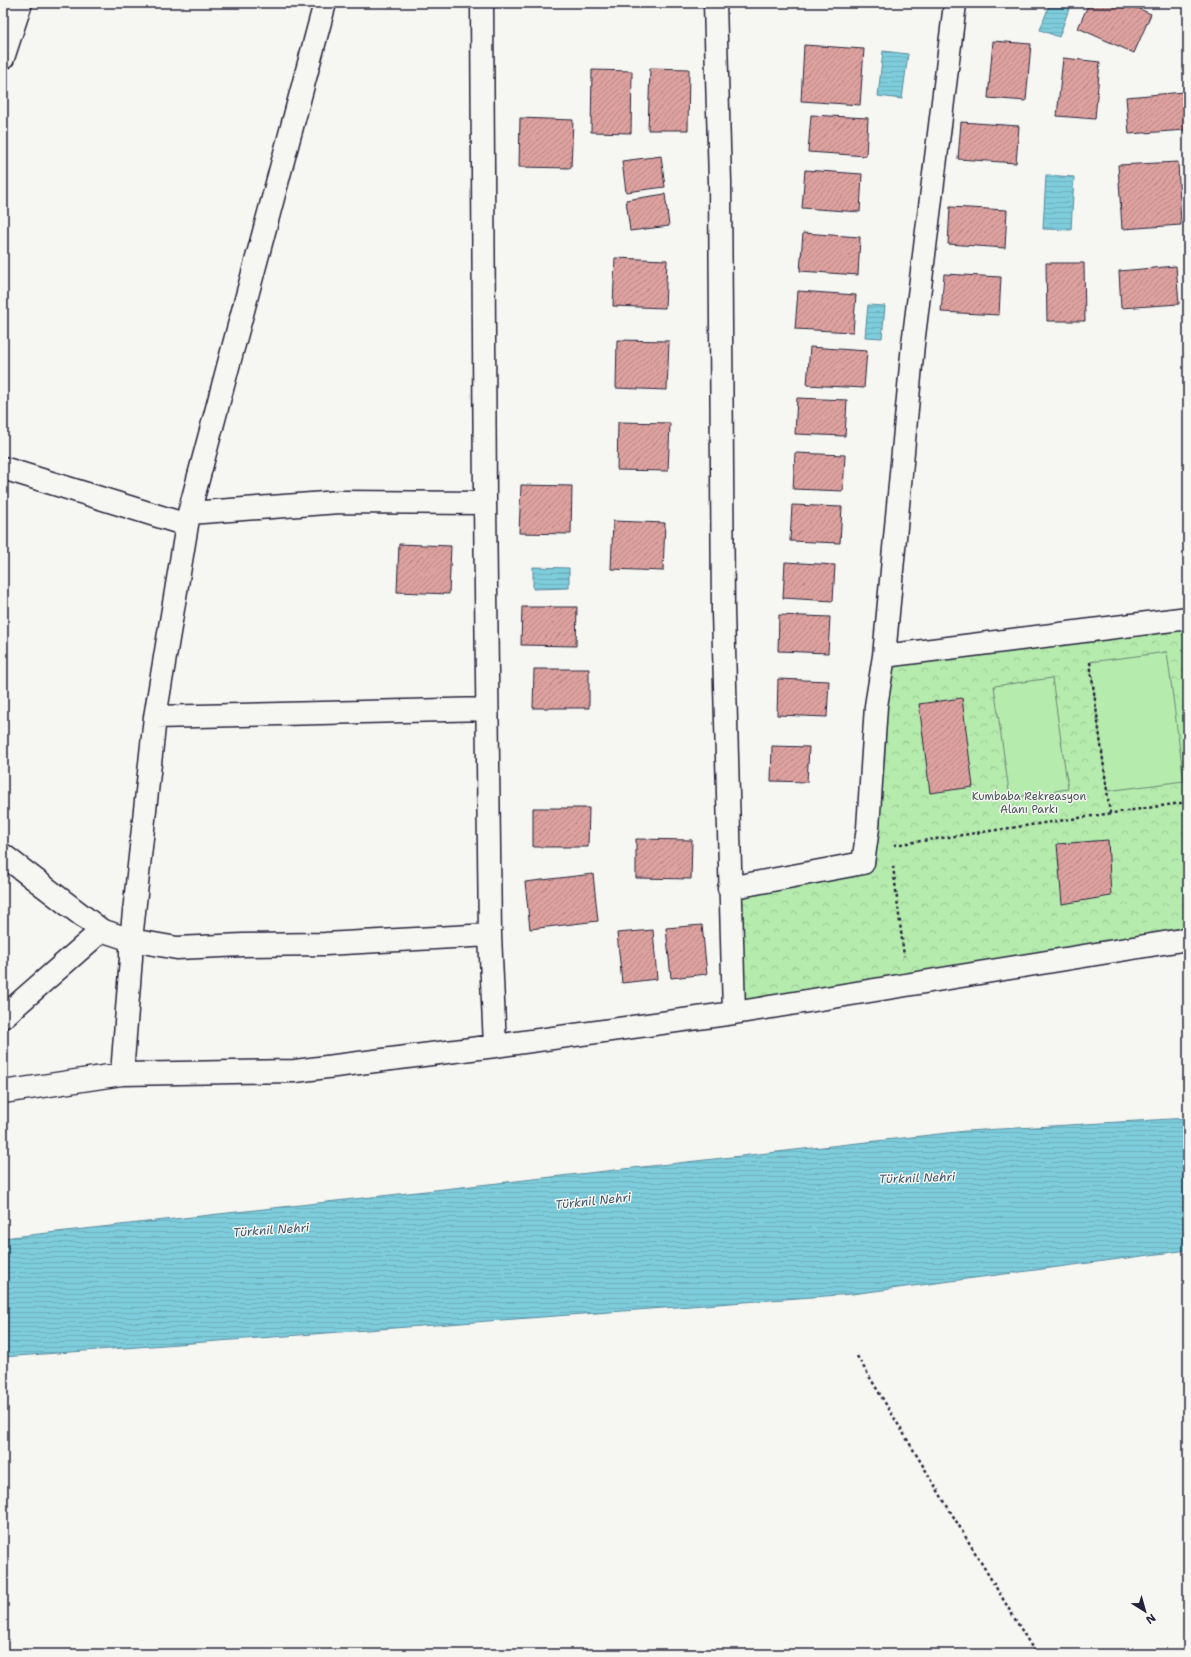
<svg xmlns="http://www.w3.org/2000/svg" width="1191" height="1657" font-family="'Shantell Sans',sans-serif">
<style>
.park{fill:url(#park-crowns);stroke:#6c8674}
.garden{fill:#b5ebad;stroke:#6c8674}
.water{fill:url(#water-rules);stroke:#59899c}
.building{fill:url(#building-hatch);stroke:#22223b}
.lines{fill:none;stroke-linecap:round;stroke-linejoin:round}
.street-casing{stroke:#22223b;stroke-width:25}
.path{stroke:#22223b;stroke-width:2.5;stroke-dasharray:3 3;stroke-linecap:butt}
.street{stroke:#f6f6f2;stroke-width:22}
.labels{text-anchor:middle;stroke-width:3;stroke-linejoin:round;paint-order:stroke}
.park-label{font-size:11px;fill:#475458;stroke:#f6f6f2}
.water-label{font-size:12px;font-style:italic;fill:#3e556b;stroke:#f6f6f2}
</style>
<defs>
<pattern id="park-crowns" width="20" height="18" patternUnits="userSpaceOnUse"><rect width="20" height="18" fill="#b5ebad"/><path d="M2 6a3 3 0 1 1 6 0M12 15a3 3 0 1 1 6 0" fill="none" stroke="#9bc996"/></pattern>
<pattern id="water-rules" width="6" height="5" patternUnits="userSpaceOnUse"><rect width="6" height="5" fill="#7ecddc"/><path d="M0 2.5h6" fill="none" stroke="#6db0be"/></pattern>
<pattern id="building-hatch" width="6" height="6" patternUnits="userSpaceOnUse"><rect width="6" height="6" fill="#dda29f"/><path d="M-1 1l2-2M0 6l6-6M5 7l2-2" fill="none" stroke="#b38483"/></pattern>
</defs>
<rect width="100%" height="100%" fill="#f6f6f2"/>
<filter id="ink" filterUnits="userSpaceOnUse"><feTurbulence type="fractalNoise" baseFrequency=".025" numOctaves="2"/><feDisplacementMap in="SourceGraphic" scale="8" xChannelSelector="R" yChannelSelector="G"/><feConvolveMatrix kernelMatrix="1 2 1 2 8 2 1 2 1" color-interpolation-filters="sRGB"/></filter>
<g filter="url(#ink)">
<!-- park -->
<path class="park" d="M1188 616V938L734 1013 729 888 863 863 884 656Z"/>
<!-- garden -->
<path class="garden" d="M1167 652 1184 781 1107 791 1090 662Z
M1052 678 1068 789 1010 798 994 686Z"/>
<!-- water -->
<path class="water" d="M1050 3H1061L1070 6 1059 37 1040 30Z
M883 51 908 54 902 99 878 96Z
M1046 175 1074 177 1071 230 1043 229Z
M868 305 885 306 882 338 865 337Z
M533 567 569 568V588L533 589Z
M1188 1118V1250L852 1294 3 1357V1238L966 1131Z"/>
<!-- building -->
<path class="building" d="M1089 3H1126L1151 14 1134 53 1078 28Z
M993 41 1031 44 1026 101 988 98Z
M804 45 864 49 860 105 801 101Z
M1063 58 1100 62 1095 119 1057 116Z
M650 68 689 69 688 130H648Z
M592 70 632 71 631 133 591 132Z
M1184 92 1186 130 1129 134 1126 97Z
M811 115 868 118 866 156 808 152Z
M520 118 573 120 571 168 519 167Z
M961 122 1019 126 1016 163 958 159Z
M661 156 665 187 626 192 622 161Z
M1178 162 1181 225 1122 229 1118 165Z
M805 170 862 174 860 212 802 208Z
M665 194 669 226 630 231 626 200Z
M950 207 1007 210 1005 248 948 244Z
M803 233 860 237 858 275 800 271Z
M615 258 667 260 665 308 613 306Z
M1046 263H1084L1085 321H1047Z
M1176 266 1179 304 1121 308 1119 271Z
M944 274 1001 277 999 315 941 312Z
M798 291 856 295 853 332 795 329Z
M617 340 669 341 667 390 616 388Z
M810 347 867 351 864 388 807 385Z
M797 398 847 400 845 436 795 434Z
M618 422 670 423 668 471 617 470Z
M795 453 845 455 843 491 793 489Z
M521 485 572 486 571 534 519 533Z
M792 505 842 507 840 543 790 541Z
M613 521 665 523 663 571 611 569Z
M399 544 451 546 449 594 397 592Z
M785 562 835 565 833 601 783 598Z
M522 607H577L576 646 521 645Z
M779 615 830 617 828 653 778 651Z
M534 669H589V708H533Z
M778 679 829 681 827 717 777 715Z
M962 698 973 787 930 793 919 704Z
M772 746 809 747 807 782 771 781Z
M533 808H589L588 847H533Z
M636 839 692 840 691 879 636 878Z
M1108 840 1111 896 1062 904 1057 844Z
M593 874 598 921 530 929 525 882Z
M702 925 707 974 671 978 666 928Z
M653 930 657 979 622 983 617 933Z"/>
<g class="lines">
<!-- street casing -->
<g class="street-casing">
<path id="street" d="M482 3 485 503 490 935
M715 3 720 182 723 612 734 1013
M3 58 21 3
M3 468 187 525
M189 513 325 3
M884 656 1188 618
M155 717 487 709
M3 855 101 930 131 940 177 948 243 945 325 944 490 935 495 1046
M729 888 863 863 868 828 876 706 884 656 913 344 955 4
M3 1017 93 938 101 930
M122 1074 131 958V940L155 717 189 513 339 502 485 503
M3 1092 122 1074 295 1071 495 1046 734 1013 1188 939"/>
</g>
<!-- path -->
<path class="path" d="M1090 662 1110 813
M894 845 1188 802
M893 866 904 956
M857 1356 1036 1654"/>
<!-- street -->
<use href="#street" class="street"/>
</g>
</g>
<g class="labels">
<!-- park labels -->
<g class="park-label">
<text x="1029" y="800">Kumbaba Rekreasyon<tspan x="1029" dy="13">Alanı Parkı</tspan></text>
</g>
<!-- water labels -->
<g class="water-label">
<text transform="translate(917 1178) rotate(-2)" y="4">Türknil Nehri</text>
<text transform="translate(593 1201) rotate(-6)" y="4">Türknil Nehri</text>
<text transform="translate(271 1230) rotate(-4)" y="4">Türknil Nehri</text>
</g>
</g>
<!-- margin -->
<rect width="1191" height="1657" fill="none" stroke="#f6f6f2" stroke-width="16"/>
<rect x="8" y="8" width="1175" height="1641" fill="none" stroke="#22223b" stroke-width="1.5" filter="url(#ink)"/>
<!-- north arrow -->
<g transform="translate(1145 1611) rotate(143)" stroke="#f6f6f2" stroke-width="3" paint-order="stroke">
<path d="M0-3L7 15L0 10L-7 15Z" fill="#22223b"/>
<text y="-6" font-size="11" font-weight="bold" text-anchor="middle" fill="#22223b">N</text>
</g>
</svg>
